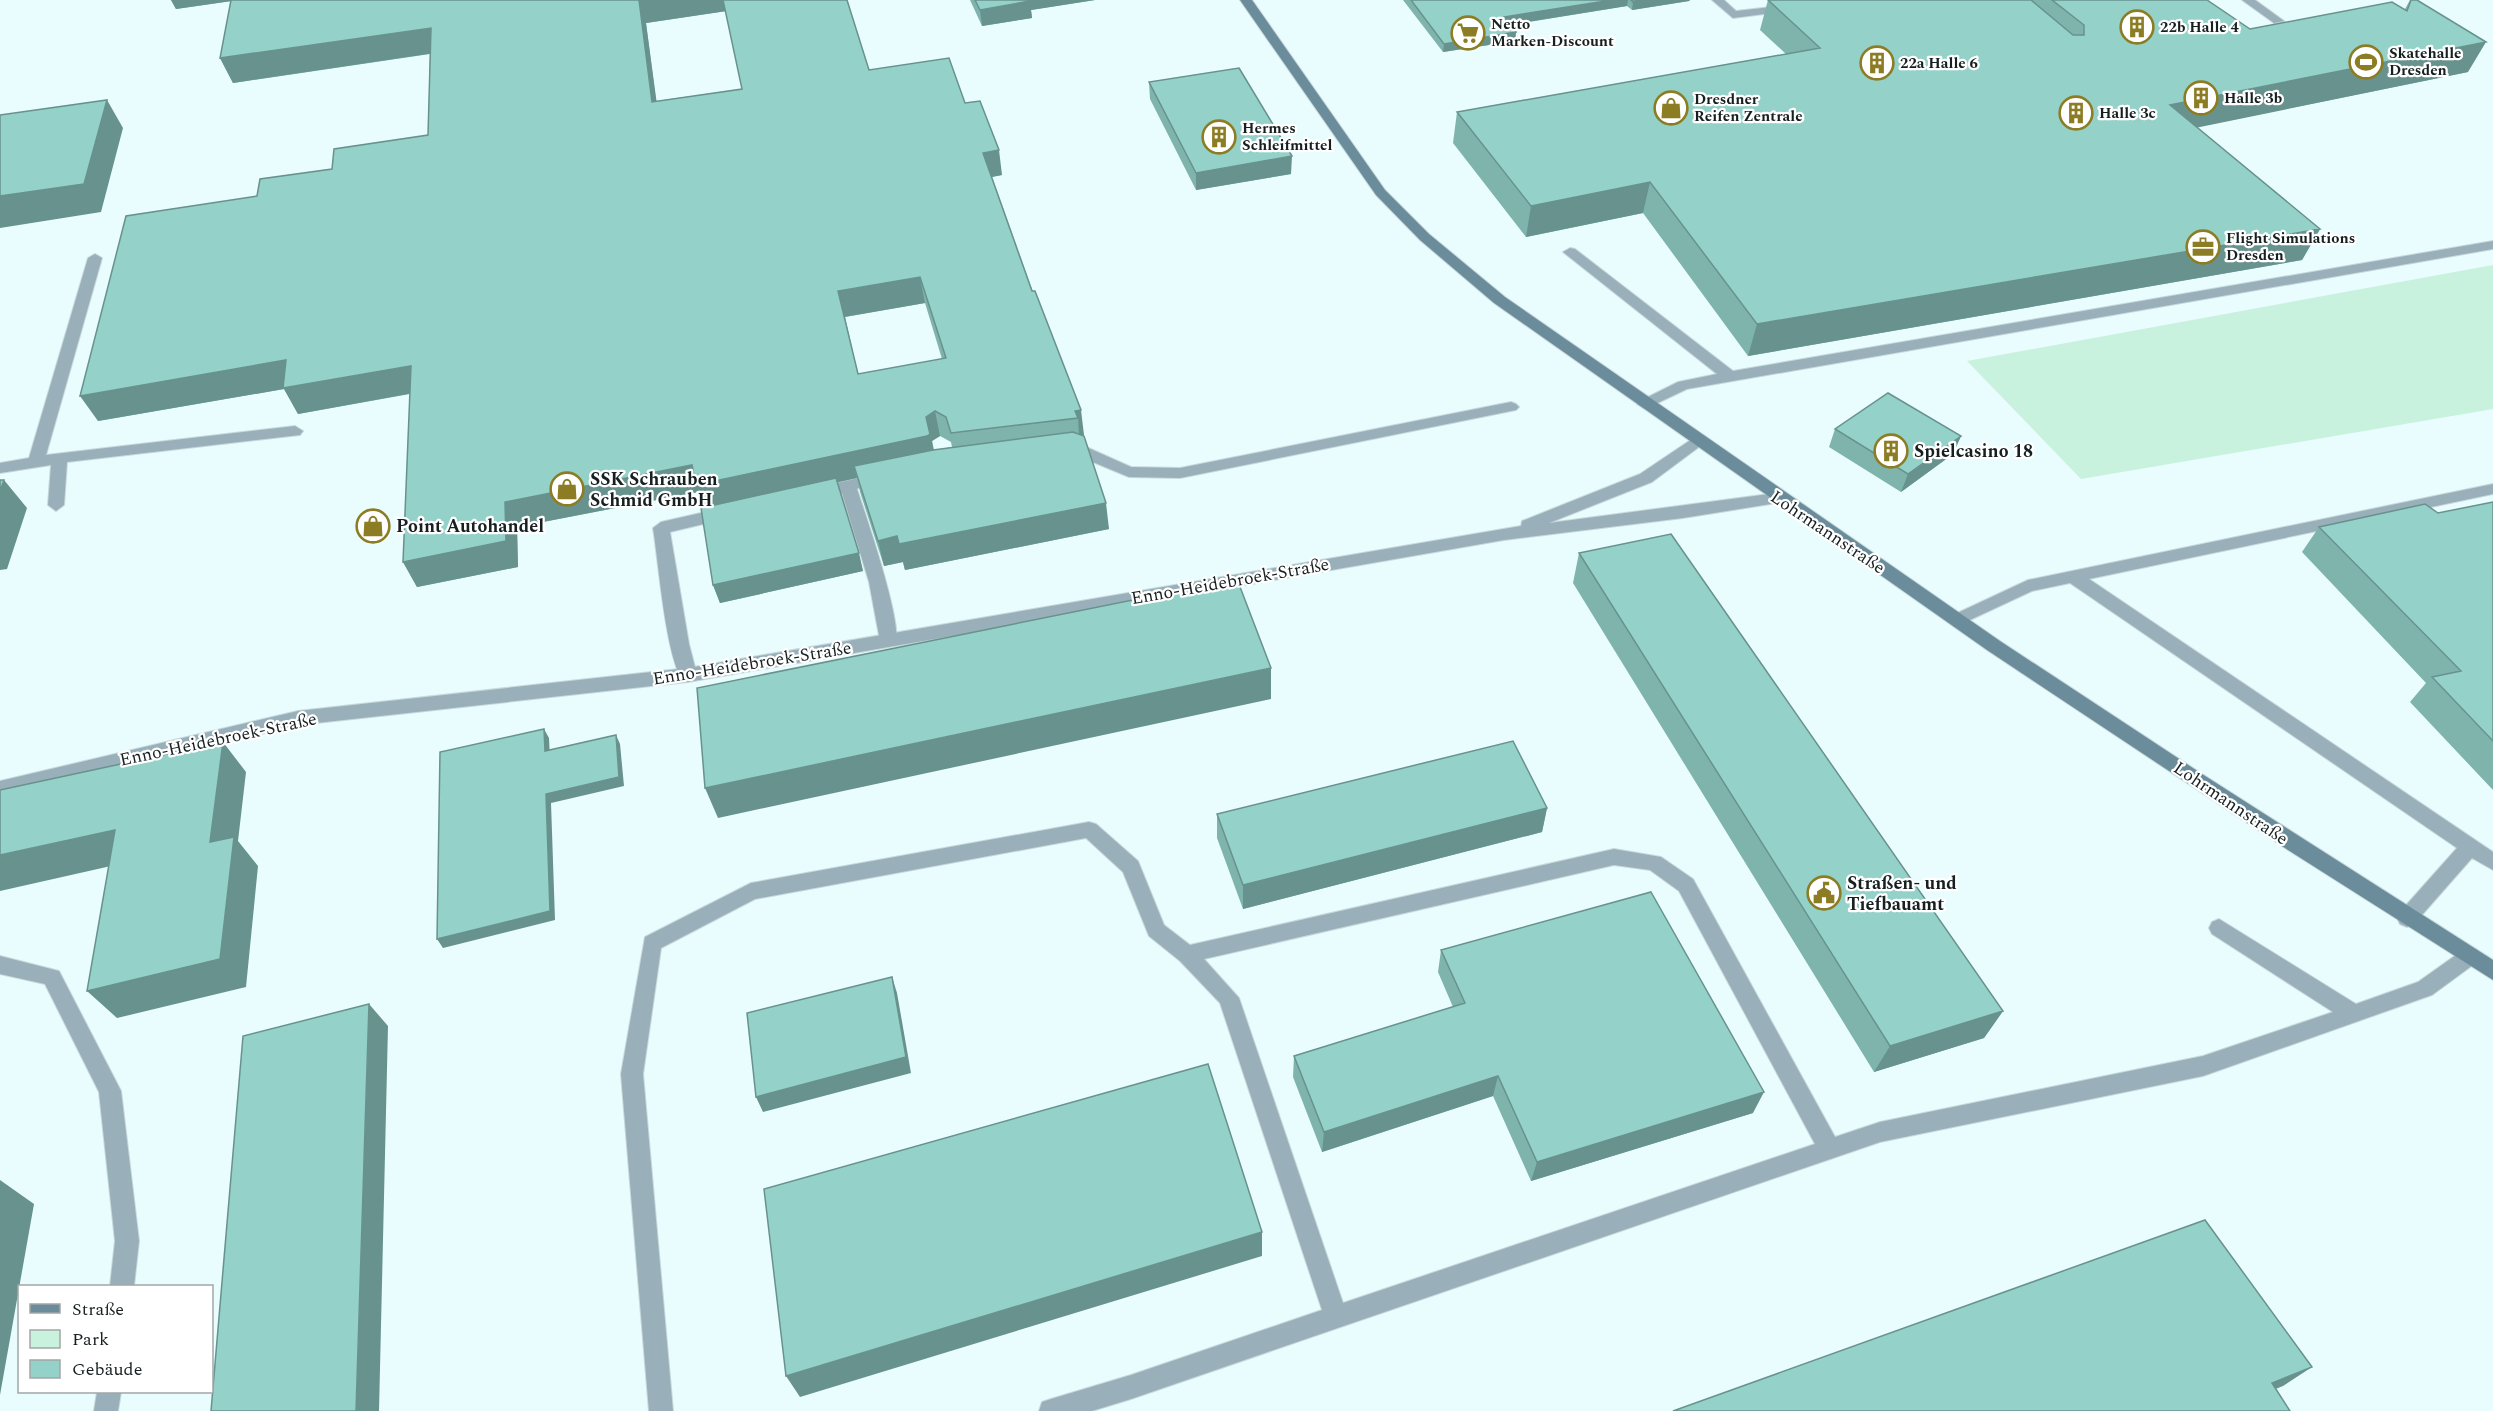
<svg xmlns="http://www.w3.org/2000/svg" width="2493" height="1411" font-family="Spectral,serif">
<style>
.green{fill:#c8f2dd}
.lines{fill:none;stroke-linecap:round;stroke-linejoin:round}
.lane-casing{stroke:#c7d9db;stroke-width:2}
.street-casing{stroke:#c7d9db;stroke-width:2}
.secondary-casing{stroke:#c7d9db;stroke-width:2}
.lane{fill:#99afba;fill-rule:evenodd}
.street{fill:#99afba;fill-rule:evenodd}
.secondary{fill:#6b8c9b;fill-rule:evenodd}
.wall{fill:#7fb4ad;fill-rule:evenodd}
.shaded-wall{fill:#68928d}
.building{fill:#94d1c9;stroke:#68928d;stroke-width:1.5;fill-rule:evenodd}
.labels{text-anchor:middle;stroke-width:4.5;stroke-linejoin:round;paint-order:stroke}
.far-poi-label{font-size:15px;font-weight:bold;fill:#172021;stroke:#fff;text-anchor:start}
.poi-label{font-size:18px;font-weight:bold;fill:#172021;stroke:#fff;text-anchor:start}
.street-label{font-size:18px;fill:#172021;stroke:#fff}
</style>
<rect width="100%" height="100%" fill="#e9fcfe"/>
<!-- green -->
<path class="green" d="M2493 265V409L2081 479 1967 361Z"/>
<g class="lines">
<!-- lane casing -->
<g class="lane-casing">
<path id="lane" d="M1712 0H1724L1736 11 1788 5 1794 8 1788 11 1733 18Z
M2242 0H2255L2284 21 2274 23Z
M2493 241V249L1687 389 1645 409 1637 404 1640 401 1678 382 1717 374 1563 252 1570 248 1575 249 1733 371Z
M95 254 102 258 46 455 295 426 303 431 300 435 67 462 64 505 56 511 48 505 51 465 0 473V463L29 458 88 258Z
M1511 402 1516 404 1519 407 1516 410 1180 478 1129 477 1076 455H1062L1060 451 1062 447 1084 446 1131 467 1180 468Z
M859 478 867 483 857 489C865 513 905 629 895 646H883L880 641 869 582 842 493 815 498 807 493 809 489Z
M2493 484V494L2089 579 2493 852V870L2472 858 2414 924 2407 927 2400 924 2397 918 2400 912 2457 848 2070 583 2032 591 1957 626 1951 624 1948 620 1951 616 2028 580Z
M727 507 733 509 735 513 733 517 670 532 689 644 697 675 694 680H682C665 650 659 565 653 528L661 522Z
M1089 822 1096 824 1138 861 1164 925 1190 945 1614 849 1661 857 1693 879 1835 1137 1880 1122 2203 1056 2333 1012 2212 934 2209 928 2212 922 2219 919 2356 1004 2418 982 2463 950 2470 947 2477 950 2480 956 2477 962 2432 995 2203 1076 1880 1142 1131 1399 1092 1411H1039L1042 1402 1051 1399 1131 1375 1322 1310 1220 1003 1180 961 1149 936 1123 872 1086 838 755 899 661 948 643 1074 673 1411H649L621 1074 645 937 751 883ZM1614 865 1650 870 1679 891 1815 1144 1343 1303 1239 998 1204 959Z
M0 956 59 971 121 1091 139 1241 134 1286H110L115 1241 99 1092 45 984 0 974Z
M97 1392H121L118 1411H94Z"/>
</g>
<!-- street casing -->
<g class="street-casing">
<path id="street" d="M1698 435 1706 440 1703 444 1652 482 1549 523 1777 493 1783 494 1785 498 1783 502 1683 518 1504 540 688 682 298 725 0 797V781L298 711 688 668 1521 526 1522 521 1640 474Z"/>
</g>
<!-- secondary casing -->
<g class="secondary-casing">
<path id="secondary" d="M1240 0H1252L1385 190 1429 234 1505 297 2000 641 2199 772 2493 960V980L2285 848 1987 650 1494 303 1420 240 1376 195Z"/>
</g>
<!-- lane -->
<use href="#lane" class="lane"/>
<!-- street -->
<use href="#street" class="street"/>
<!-- secondary -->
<use href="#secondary" class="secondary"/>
</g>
<!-- wall -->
<path class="wall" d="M171 0H847L869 70 965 103 1002 175 992 177 1084 435H1082L1109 529 905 570 903 562 884 566 860 492 857 478 837 482 863 571 720 603 713 585 704 507 698 492 517 527 518 567 417 587 403 562 410 394 298 414 284 389 98 421 257 196 428 135 430 54 233 83 220 58 231 1 176 9ZM726 11 742 89 656 101 646 23ZM925 303 942 359 858 374 845 317ZM940 436 951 442 952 447 934 450 932 441Z
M970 0H1095L1031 10 1032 18 982 26Z
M1403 0H1690L1689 1 1632 10 1627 6 1510 25 1516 32 1515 41 1443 52Z
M1768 0H2207L2250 29 2405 9 2410 0H2417L2468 72 2197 127 2320 229 2302 260 1748 356 1643 213 1526 237 1453 143 1457 112 1786 54 1760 30Z
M1149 82 1291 174 1196 190 1150 99Z
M1835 429 1961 436 1953 454 1901 492 1829 447Z
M2493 502V790L2410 702 2426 683 2302 552 2319 527 2438 513Z
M1579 553 2003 1011 1984 1038 1874 1072 1573 583Z
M1547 808 1542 832 1243 909 1217 838V814Z
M1441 950 1753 1113 1531 1181 1493 1096 1322 1152 1293 1077 1294 1056 1453 1007 1438 972Z"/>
<!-- shaded-wall -->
<path class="shaded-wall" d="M171 0H239L176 9Z
M639 0H724L727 11 646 23 660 127 652 102Z
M1027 0H1095L1031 10 1032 18 982 26 980 10Z
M1612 0H1628L1627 6 1503 26 1504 17Z
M1644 0H1690L1689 1 1632 10 1633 2Z
M431 28 441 52 233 83 220 58Z
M1516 32 1515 41 1443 52 1444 44Z
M2486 42 2468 72 2156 136 2170 105Z
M107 100 123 128 101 212 0 228V196Z
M999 150 1002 175 986 178 983 153Z
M1292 156 1291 174 1196 190V173Z
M1650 182 1643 213 1526 237 1531 206Z
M2320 229 2302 260 1748 356 1757 324Z
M920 277 925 303 844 317 838 291Z
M286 360 411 366 424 391 298 414 284 389 98 421 80 396Z
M1081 410 1084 435 1079 436 1078 418 1075 411Z
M935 411 940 436 932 441 935 459 854 466 857 478 705 511 698 492 517 527 518 567 417 587 403 562 505 502 692 465 926 417Z
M1961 436 1953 454 1901 492 1908 474Z
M4 480 27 508 7 569 0 570V491Z
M1106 503 1109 529 905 570 903 562 884 566 878 541 897 536Z
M859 553 863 571 720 603 713 585Z
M1271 668V699L718 818 705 788Z
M544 729 549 738 550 760 545 751Z
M616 735 620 744 624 786 551 803 555 920 443 948 437 939 546 794Z
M223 742 246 772 238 841 258 866 246 987 117 1018 87 991 210 842Z
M1547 808 1542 832 1243 909V885Z
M115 830 142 859 0 891V855Z
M892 977 897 993 911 1073 763 1112 756 1097Z
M369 1004 388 1026 379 1411H356Z
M2003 1011 1984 1038 1874 1072 1890 1046Z
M1498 1076 1493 1096 1322 1152 1324 1132Z
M1764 1092 1753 1113 1531 1181 1537 1162Z
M0 1180 34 1204 0 1395Z
M1262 1232V1256L800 1397 786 1376Z
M2312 1367 2283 1386 2243 1402 2272 1383Z"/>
<!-- building -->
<path class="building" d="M231 0H639L652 102 742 89 723 0H847L869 70 949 58 965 103 980 101 999 150 983 153 1032 291H1035L1081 410 1075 411 1078 418 951 433 946 417 935 411 926 417 930 434 927 436 696 485 692 465 505 502 506 541 403 562 411 366 283 388 286 360 80 396 126 216 257 196 260 179 332 169 334 149 428 135 431 28 220 58ZM920 277 946 358 858 374 838 291Z
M975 0H1029L1030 1 980 10Z
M1411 0H1612L1504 17 1516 32 1444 44Z
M1631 0H1644L1633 2Z
M1768 0H2031L2073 35H2084V25L2052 0H2207L2250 29 2392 2 2407 11 2411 0H2417L2486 42 2170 105 2320 229 1757 324 1650 182 1531 206 1457 112 1820 48Z
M1239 68 1292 156 1196 173 1149 82Z
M107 100 84 184 0 196V115Z
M1888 393 1961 436 1908 474 1835 429Z
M1073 432 1084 436 1106 503 899 544 897 536 878 541 854 466 933 450Z
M836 478 859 553 713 585 701 508Z
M0 480H4L0 491Z
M2493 502V741L2432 677 2461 671 2319 527 2425 504 2438 513Z
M1671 534 2003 1011 1890 1046 1579 553Z
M1237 579 1271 668 705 788 697 688Z
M544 729 545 751 616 735 619 777 546 794 550 911 437 939 440 752Z
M1513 741 1547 808 1243 885 1217 814Z
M223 742 210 842 234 837 220 959 87 991 115 830 0 855V790Z
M1651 892 1764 1092 1537 1162 1498 1076 1324 1132 1294 1056 1465 1003 1441 950Z
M892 977 906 1057 756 1097 747 1013Z
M369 1004 356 1411H211L243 1036Z
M1208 1064 1262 1232 786 1376 764 1189Z
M2205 1220 2312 1367 2272 1383 2290 1411H1673Z"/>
<!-- icons -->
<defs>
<g id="building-ring" transform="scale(1.725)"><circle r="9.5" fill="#fff" stroke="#8c7d24" stroke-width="1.5"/><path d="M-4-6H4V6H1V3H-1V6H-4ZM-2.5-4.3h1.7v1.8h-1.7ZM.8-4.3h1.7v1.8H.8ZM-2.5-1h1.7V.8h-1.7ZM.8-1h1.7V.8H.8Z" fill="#8c7d24"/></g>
<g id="supermarket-ring" transform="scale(1.725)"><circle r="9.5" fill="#fff" stroke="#8c7d24" stroke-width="1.5"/><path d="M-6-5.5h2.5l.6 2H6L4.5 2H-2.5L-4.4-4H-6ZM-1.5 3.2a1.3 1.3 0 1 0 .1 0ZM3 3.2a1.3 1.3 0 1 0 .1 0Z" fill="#8c7d24"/></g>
<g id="stadium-ring" transform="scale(1.725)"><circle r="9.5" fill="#fff" stroke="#8c7d24" stroke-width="1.5"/><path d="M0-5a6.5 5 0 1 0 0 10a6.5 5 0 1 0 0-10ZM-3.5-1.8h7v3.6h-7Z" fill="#8c7d24"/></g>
<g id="shop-ring" transform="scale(1.725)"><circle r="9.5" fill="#fff" stroke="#8c7d24" stroke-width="1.5"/><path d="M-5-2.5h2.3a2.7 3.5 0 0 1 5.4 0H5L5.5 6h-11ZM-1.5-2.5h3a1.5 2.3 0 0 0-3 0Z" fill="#8c7d24"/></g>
<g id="office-ring" transform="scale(1.725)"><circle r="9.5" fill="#fff" stroke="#8c7d24" stroke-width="1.5"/><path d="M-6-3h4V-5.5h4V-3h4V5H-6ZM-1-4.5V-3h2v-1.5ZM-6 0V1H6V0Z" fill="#8c7d24"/></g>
<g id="civic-ring" transform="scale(1.725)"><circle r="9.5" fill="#fff" stroke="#8c7d24" stroke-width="1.5"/><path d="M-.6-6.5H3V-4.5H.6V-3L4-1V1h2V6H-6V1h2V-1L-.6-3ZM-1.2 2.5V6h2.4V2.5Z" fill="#8c7d24"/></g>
</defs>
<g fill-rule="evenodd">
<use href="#building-ring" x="2137" y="27"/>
<use href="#supermarket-ring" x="1468" y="33"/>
<use href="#stadium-ring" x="2366" y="62"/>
<use href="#building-ring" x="1877" y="63"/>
<use href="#building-ring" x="2201" y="98"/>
<use href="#shop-ring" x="1671" y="108"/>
<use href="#building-ring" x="2076" y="113"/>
<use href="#building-ring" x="1219" y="137"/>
<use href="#office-ring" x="2203" y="247"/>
<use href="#building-ring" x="1891" y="451"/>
<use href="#shop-ring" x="567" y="489"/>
<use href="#shop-ring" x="373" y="526"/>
<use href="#civic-ring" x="1824" y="893"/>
</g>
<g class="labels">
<!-- far-poi labels -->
<g class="far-poi-label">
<text x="1491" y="29">Netto<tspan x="1491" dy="17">Marken-Discount</tspan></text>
<text x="2160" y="32">22b Halle 4</text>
<text x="2389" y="58">Skatehalle<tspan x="2389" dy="17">Dresden</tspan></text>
<text x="1900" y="68">22a Halle 6</text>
<text x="2224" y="103">Halle 3b</text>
<text x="1694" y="104">Dresdner<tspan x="1694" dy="17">Reifen Zentrale</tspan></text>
<text x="2099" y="118">Halle 3c</text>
<text x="1242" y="133">Hermes<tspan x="1242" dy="17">Schleifmittel</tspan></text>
<text x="2226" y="243">Flight Simulations<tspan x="2226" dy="17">Dresden</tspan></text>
</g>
<!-- poi labels -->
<g class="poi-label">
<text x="1914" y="457">Spielcasino 18</text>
<text x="590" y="485">SSK Schrauben<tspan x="590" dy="21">Schmid GmbH</tspan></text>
<text x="396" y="532">Point Autohandel</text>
<text x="1847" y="889">Straßen- und<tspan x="1847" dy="21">Tiefbauamt</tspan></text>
</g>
<!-- street labels -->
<g class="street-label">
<text transform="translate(1828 532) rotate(34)" y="6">Lohrmannstraße</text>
<text transform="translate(1230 581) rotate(-10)" y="6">Enno-Heidebroek-Straße</text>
<text transform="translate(752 663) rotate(-9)" y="6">Enno-Heidebroek-Straße</text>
<text transform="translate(218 739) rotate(-12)" y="6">Enno-Heidebroek-Straße</text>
<text transform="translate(2231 803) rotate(34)" y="6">Lohrmannstraße</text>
</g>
</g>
<!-- legend -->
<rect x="18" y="1285" width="195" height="108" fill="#ffffff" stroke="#a2a6a6" stroke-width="1.5"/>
<rect x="30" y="1304" width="30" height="9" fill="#6b8c9b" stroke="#a2a6a6" stroke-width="1.5"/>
<text x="72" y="1315" font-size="18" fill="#172021">Straße</text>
<rect x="30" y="1330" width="30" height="18" fill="#c8f2dd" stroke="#a2a6a6" stroke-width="1.5"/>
<text x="72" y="1345" font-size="18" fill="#172021">Park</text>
<rect x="30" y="1360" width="30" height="18" fill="#94d1c9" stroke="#a2a6a6" stroke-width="1.5"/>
<text x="72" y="1375" font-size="18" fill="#172021">Gebäude</text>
</svg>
